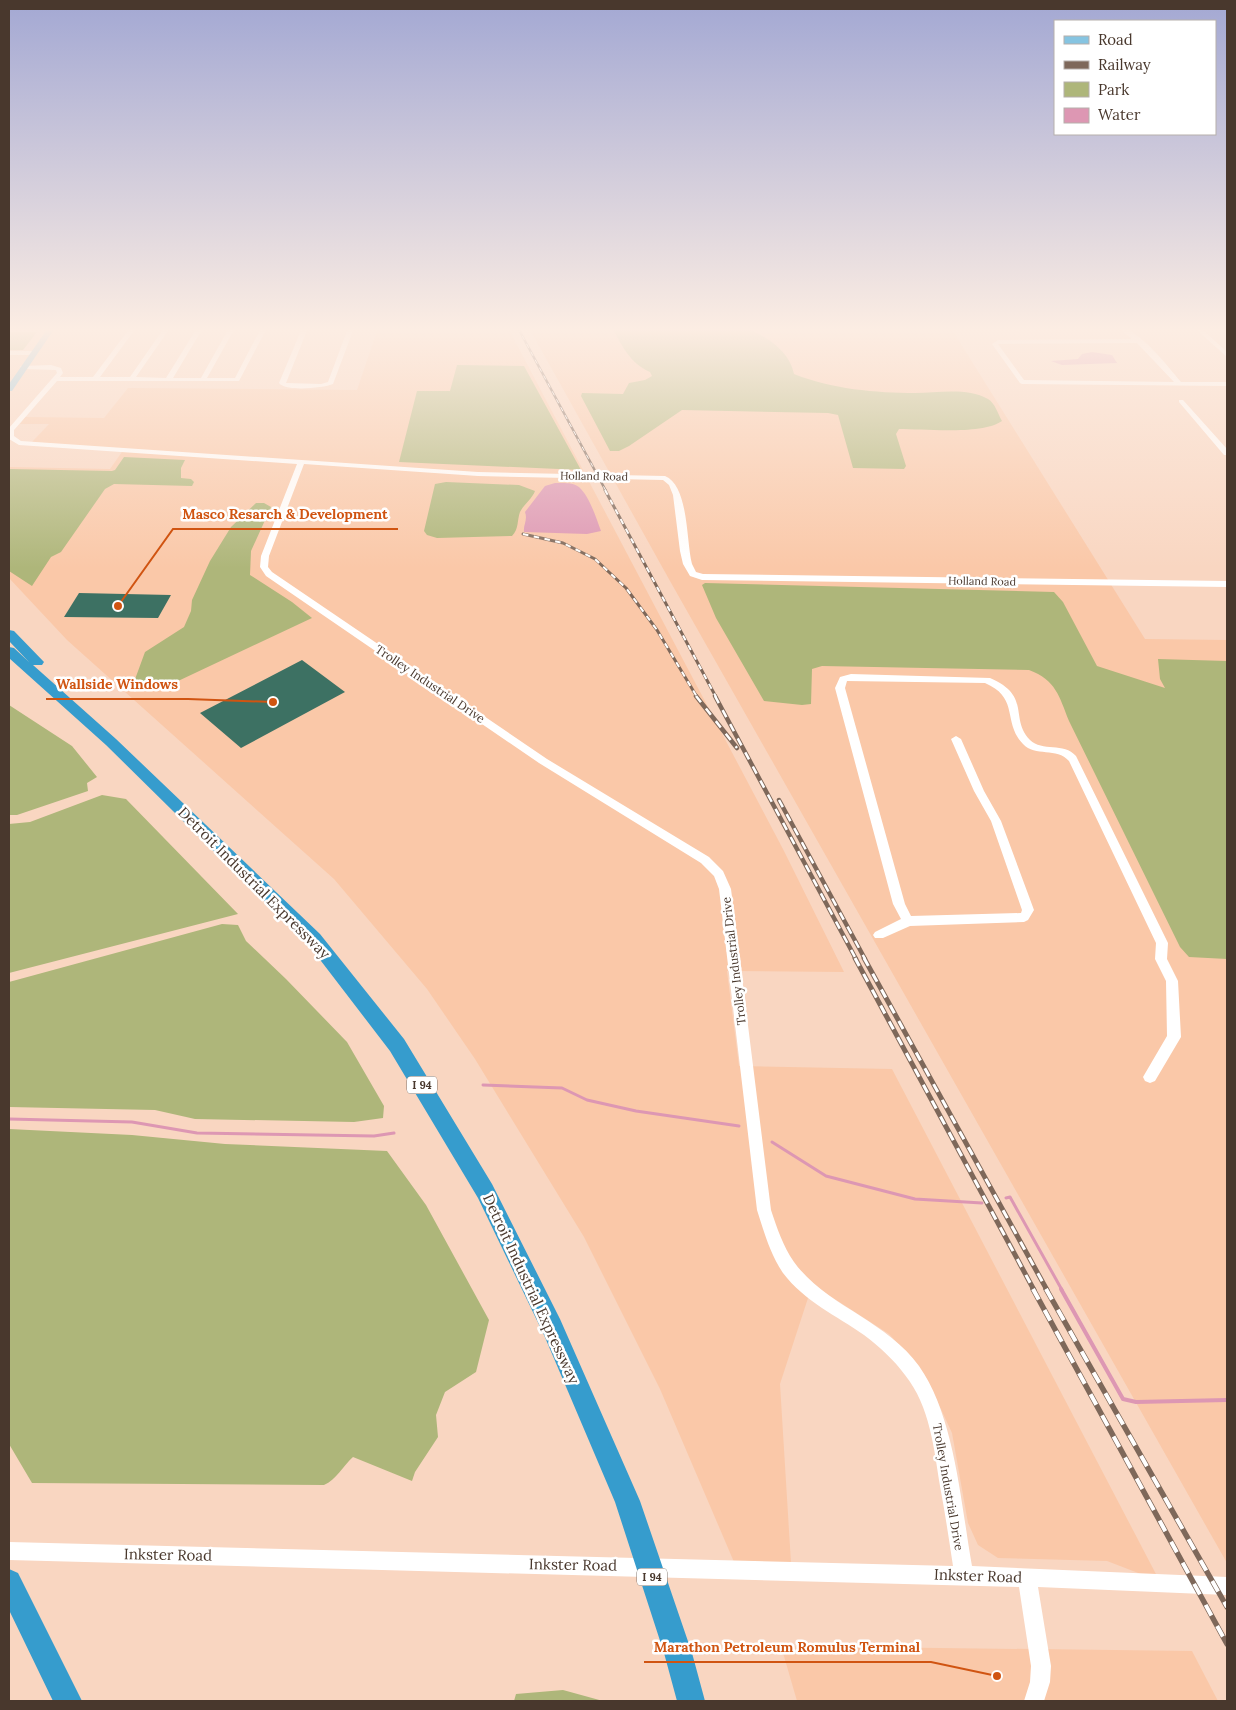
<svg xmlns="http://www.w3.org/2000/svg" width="1236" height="1710" font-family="Lora,serif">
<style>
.built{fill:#fac8a8}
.green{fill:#aeb67a}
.water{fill:#dd97b3}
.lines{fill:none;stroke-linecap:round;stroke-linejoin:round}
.stream-far1{stroke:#dd97b3;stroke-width:3}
.stream{stroke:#dd97b3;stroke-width:4}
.building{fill:#3d7163}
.minor{fill:#fff;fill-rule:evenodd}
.major{fill:#86c4e1;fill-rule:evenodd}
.highway{fill:#369ccd;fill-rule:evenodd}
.rail-far4-casing{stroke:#7e685a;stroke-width:2.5}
.rail-far3-casing{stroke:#7e685a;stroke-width:3}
.rail-far2-casing{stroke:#7e685a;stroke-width:4.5}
.rail-far1-casing{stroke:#7e685a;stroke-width:5}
.rail-casing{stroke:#7e685a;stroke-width:5.5}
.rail-far4{stroke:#fff;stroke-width:1;stroke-dasharray:4.5;stroke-linecap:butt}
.rail-far3{stroke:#fff;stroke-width:2;stroke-dasharray:5.5;stroke-linecap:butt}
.rail-far2{stroke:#fff;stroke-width:2.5;stroke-dasharray:8;stroke-linecap:butt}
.rail-far1{stroke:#fff;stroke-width:3;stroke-dasharray:9;stroke-linecap:butt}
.rail{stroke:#fff;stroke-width:4;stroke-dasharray:12;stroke-linecap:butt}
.labels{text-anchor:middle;stroke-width:5;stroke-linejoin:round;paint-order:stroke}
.far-street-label{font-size:11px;fill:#49382d;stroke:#fff}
.shield{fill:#fff;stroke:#80746c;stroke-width:1}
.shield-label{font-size:11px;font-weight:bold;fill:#49382d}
.street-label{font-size:12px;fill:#49382d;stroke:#fff}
.near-street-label{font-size:15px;fill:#49382d;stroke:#fff}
.leader{fill:none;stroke:#d05411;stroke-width:2}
.callout-dot{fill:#d05411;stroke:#fff;stroke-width:2}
.callout-label{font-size:14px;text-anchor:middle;font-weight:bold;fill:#d05411;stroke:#fff;stroke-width:5;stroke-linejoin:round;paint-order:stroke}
</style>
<rect width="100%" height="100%" fill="#f9d6c1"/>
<!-- built -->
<path class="built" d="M378 328H508L784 851 844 972 727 971 739 1066 892 1069 1157 1576H1146L1107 1561 998 1558 978 1545 968 1523 952 1433 927 1379 916 1363 889 1334 816 1287 808 1298 780 1384 791 1563 734 1562 660 1389 584 1237 475 1059 427 989 334 879 67 640 9 578V467L110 469 124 449 32 442 49 424H20L25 417 104 418 128 388 357 390Z
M529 328H951L1145 639 1227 640V1563L670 581Z
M781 1646 1192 1651 1218 1701H797Z"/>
<!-- green -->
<path class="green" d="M612 328 747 329C767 336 790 352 794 374 831 389 876 393 915 393 937 393 967 387 988 399 995 403 998 414 1002 421 982 435 925 429 899 429L896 434 906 466 904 469 853 468 838 415 828 413 682 410 629 446 619 451H610L581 396 582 393 623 394 629 383 645 380 652 376 650 372C630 363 623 347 612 328Z
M9 332H37L23 350H9Z
M457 365 524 366 581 470 399 462 417 391H450Z
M124 457 185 460 181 468V478L191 479 194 482 192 486 114 484 105 489 61 552 51 557 32 586 9 571V469L112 471 115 470Z
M446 482 519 485 535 491C532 499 524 504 520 512 517 520 519 529 512 536L437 538 427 535 424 531 435 484Z
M256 503H264L271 507 251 551 250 575 292 602 312 618 159 690 134 682 145 652 184 627 191 611 192 600 210 561 231 527Z
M705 583 1054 592 1063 602 1097 666 1165 688 1160 679 1158 659 1227 661V959L1189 957 1180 947 1069 721C1059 696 1056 680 1029 670L822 666 812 669 811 704 802 705 764 701 716 618 702 585Z
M9 705 72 746 97 777 87 783 88 791 17 815H9Z
M102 795 126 799 238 914 9 973V824L30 822Z
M222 924 238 925 246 941 286 979 347 1042 384 1106 383 1118 354 1122 195 1119 155 1110 9 1107V982Z
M9 1129 132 1135 225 1144 387 1151 426 1205 489 1320 476 1372 445 1392 436 1415 438 1437 415 1472 412 1481 353 1457C343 1466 336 1480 324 1485L32 1483 9 1444Z
M563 1690 603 1701H514L516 1694Z"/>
<!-- water -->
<path class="water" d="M1092 352 1112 355 1117 363 1062 365 1051 361 1078 359 1082 354Z
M555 483C563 483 573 482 579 487 590 497 596 518 601 531L587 534 524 532C523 525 528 520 525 512L545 486Z"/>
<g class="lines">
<!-- stream-far1 -->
<path class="stream-far1" d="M483 1085 562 1088 587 1100 636 1111 739 1126
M9 1119 132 1122 197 1133 374 1136 394 1133
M772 1142 826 1176 915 1199 982 1203
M1006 1198 1010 1197 1062 1290"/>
<!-- stream -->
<path class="stream" d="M1061 1289 1123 1399 1136 1402 1227 1400"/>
</g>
<!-- building -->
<path class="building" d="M79 593 171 595 158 618 64 617Z
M302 660 345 692 241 748 200 713Z"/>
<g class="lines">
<!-- minor -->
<path class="minor" d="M130 328H136L100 377H130L164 328H170L136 377 166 378 197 328H203L173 378H201L229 328H235L207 378H235L261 328H267L239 381H57L14 430V436L21 441 478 472 665 476C689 486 686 541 692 564L696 572 703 574 1227 581V587L702 580 690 576 683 564 680 551 673 495 669 485 663 480 478 476 304 464 269 556 268 567 272 572 547 759 709 857 723 871 731 889 771 1210C777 1228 783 1246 794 1262 826 1306 886 1320 919 1366 955 1417 961 1505 972 1566L1227 1577V1595L1038 1587 1051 1666 1050 1682 1044 1701H1024L1030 1682 1031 1666 1019 1587 9 1560V1542L953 1566C949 1539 945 1513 940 1486 934 1449 930 1406 905 1375 894 1360 880 1347 864 1335 837 1316 804 1301 783 1273 770 1254 764 1232 757 1210L719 889 714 876 701 863 539 763 266 576 260 567 261 556 297 464 19 445 9 439V428L57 373 56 370 23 369 20 367 21 366 51 365 61 368 63 373 60 377H93Z
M302 328H308L286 383 321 384 328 382 348 328H354L333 384C323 388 286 392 279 383Z
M1119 328C1139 328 1168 367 1181 382H1227V386L1022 384 1020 383 992 344 998 340 1132 339ZM1137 343 1174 382 1024 380 998 344Z
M1191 328 1202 329 1227 352V357L1198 331Z
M9 351H33L36 353 33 355H9Z
M1179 400H1183L1227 449V455H1224L1179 402Z
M851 674 990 678C1032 696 1009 718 1030 740 1042 752 1064 742 1076 756L1168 943 1167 959 1178 981 1181 1037 1155 1081 1150 1083 1145 1081 1143 1077 1167 1036 1166 981 1155 959 1156 943 1069 761C1057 747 1035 757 1023 744 1002 722 1020 698 985 683L847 681 845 688 905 904 911 916 1021 913 1022 910 991 821 974 791 951 739 956 736 961 739 984 791 1001 821 1034 910 1028 920 1024 922 910 926 883 938H875L873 935 875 932 901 919 893 904 835 688 840 677Z"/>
<!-- major -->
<path class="major" d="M48 328H55L12 391H9V384Z"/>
<!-- highway -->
<path class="highway" d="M9 630 14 631 44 662 42 665H33L116 739 320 934 404 1039 492 1184 560 1319 640 1501 692 1653 705 1701H677L664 1653 615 1502 544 1335 478 1198 390 1051 308 944 106 745 9 658V647L14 648 29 662 9 641Z
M9 1569 18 1573 82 1701H53L9 1610Z"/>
<!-- rail-far4 casing -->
<g class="rail-far4-casing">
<path id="rail-far4" d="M518 328 606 491"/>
</g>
<!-- rail-far3 casing -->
<g class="rail-far3-casing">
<path id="rail-far3" d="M605 490 716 697
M523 534 563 543 595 559 626 588 657 630 697 697"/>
</g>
<!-- rail-far2 casing -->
<g class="rail-far2-casing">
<path id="rail-far2" d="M696 696 737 748
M715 696 856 959
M779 800 865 959"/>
</g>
<!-- rail-far1 casing -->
<g class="rail-far1-casing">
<path id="rail-far1" d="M855 958 1034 1290
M864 958 1047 1290"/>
</g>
<!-- rail casing -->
<g class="rail-casing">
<path id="rail" d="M1033 1289 1227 1644
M1046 1289 1227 1607"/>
</g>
<!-- rail-far4 -->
<use href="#rail-far4" class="rail-far4"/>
<!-- rail-far3 -->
<use href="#rail-far3" class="rail-far3"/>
<!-- rail-far2 -->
<use href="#rail-far2" class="rail-far2"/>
<!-- rail-far1 -->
<use href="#rail-far1" class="rail-far1"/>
<!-- rail -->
<use href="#rail" class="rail"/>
</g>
<!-- sky -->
<linearGradient id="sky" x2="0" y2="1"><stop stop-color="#a3a8d3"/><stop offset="0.58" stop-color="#fcede3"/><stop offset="1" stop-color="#fcede3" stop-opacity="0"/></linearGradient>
<rect width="1236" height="568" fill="url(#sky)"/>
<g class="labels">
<!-- far-street labels -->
<g class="far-street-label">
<text transform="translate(594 476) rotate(1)" y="4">Holland Road</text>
<text transform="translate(982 581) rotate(1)" y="4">Holland Road</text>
</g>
<!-- shield labels -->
<g class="shield">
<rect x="407" y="1076.5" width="30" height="17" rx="4"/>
<rect x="637" y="1568.5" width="30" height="17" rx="4"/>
</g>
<g class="shield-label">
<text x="422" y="1089">I 94</text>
<text x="652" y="1581">I 94</text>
</g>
<!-- street labels -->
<g class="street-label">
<text transform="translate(430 684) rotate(34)" y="4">Trolley Industrial Drive</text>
<text transform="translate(734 961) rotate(-97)" y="4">Trolley Industrial Drive</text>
<text transform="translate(948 1487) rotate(80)" y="4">Trolley Industrial Drive</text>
</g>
<!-- near-street labels -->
<g class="near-street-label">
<text transform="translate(254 883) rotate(45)" y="5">Detroit Industrial Expressway</text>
<text transform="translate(531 1289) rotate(65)" y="5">Detroit Industrial Expressway</text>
<text transform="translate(168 1555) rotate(1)" y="5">Inkster Road</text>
<text transform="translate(573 1565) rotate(1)" y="5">Inkster Road</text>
<text transform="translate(978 1576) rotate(2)" y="5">Inkster Road</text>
</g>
</g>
<!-- callouts -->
<path class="leader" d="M118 606L173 529H398M273 702L188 699H46M997 1676L931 1662H644"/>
<g class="callout-dot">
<circle cx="118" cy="606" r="5"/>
<circle cx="273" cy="702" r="5"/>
<circle cx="997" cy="1676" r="5"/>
</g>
<g class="callout-label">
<text x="285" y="519">Masco Resarch &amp; Development</text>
<text x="117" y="689">Wallside Windows</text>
<text x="787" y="1652">Marathon Petroleum Romulus Terminal</text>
</g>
<!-- border -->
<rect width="1236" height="1710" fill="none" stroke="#49382d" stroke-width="20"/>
<!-- legend -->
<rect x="1054" y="20" width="162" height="115" fill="#ffffff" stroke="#b6afab"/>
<rect x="1064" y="36" width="25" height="8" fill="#86c4e1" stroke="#b6afab"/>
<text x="1098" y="45" font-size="15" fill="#49382d">Road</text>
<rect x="1064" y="61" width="25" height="8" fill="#7e685a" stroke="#b6afab"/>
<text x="1098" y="70" font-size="15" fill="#49382d">Railway</text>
<rect x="1064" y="82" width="25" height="15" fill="#aeb67a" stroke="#b6afab"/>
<text x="1098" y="95" font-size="15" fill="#49382d">Park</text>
<rect x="1064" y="108" width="25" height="15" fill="#dd97b3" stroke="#b6afab"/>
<text x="1098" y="120" font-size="15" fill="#49382d">Water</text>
</svg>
